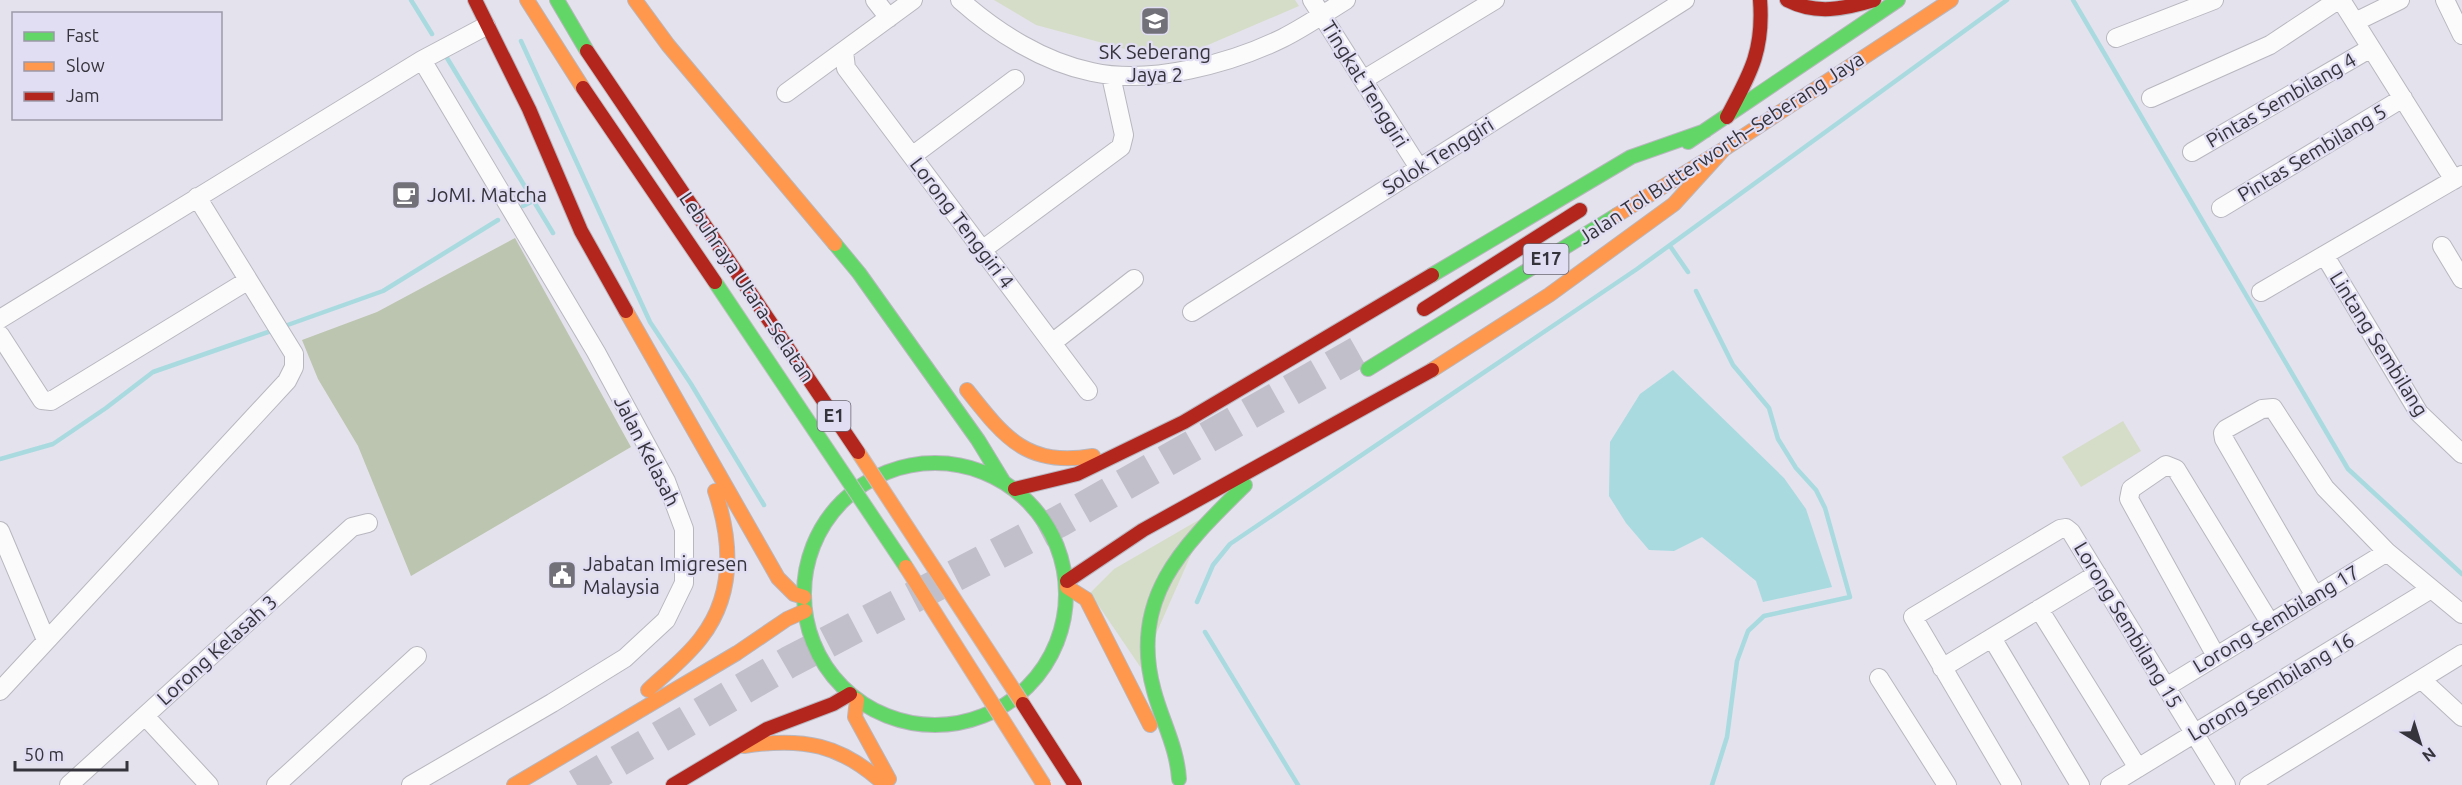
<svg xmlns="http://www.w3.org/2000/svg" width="2462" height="785" font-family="Ubuntu,sans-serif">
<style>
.green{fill:#d5ddc9}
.forest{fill:#bcc5af}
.water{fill:#a8dae0}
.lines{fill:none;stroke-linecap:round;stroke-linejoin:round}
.stream{stroke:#a8dae0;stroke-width:4.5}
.highway-tunnel{stroke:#c1bfc9;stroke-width:32;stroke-dasharray:32 16;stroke-linecap:butt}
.street-casing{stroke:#b8b7bf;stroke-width:20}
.fast-casing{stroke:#b8b7bf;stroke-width:16}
.slow-casing{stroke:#b8b7bf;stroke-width:16}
.jam-casing{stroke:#b8b7bf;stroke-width:16}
.street{stroke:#fbfbfc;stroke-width:18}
.fast{stroke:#63d668;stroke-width:14}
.slow{stroke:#ff974d;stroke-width:14}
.jam{stroke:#b3261e;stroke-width:14}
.fast-bridge-casing{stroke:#c2c0c6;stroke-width:16;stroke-linecap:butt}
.slow-bridge-casing{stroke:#c2c0c6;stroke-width:16;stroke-linecap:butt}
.jam-bridge-casing{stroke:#c2c0c6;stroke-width:16;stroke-linecap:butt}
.fast-bridge{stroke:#63d668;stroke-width:14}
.slow-bridge{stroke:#ff974d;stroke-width:14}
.jam-bridge{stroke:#b3261e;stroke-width:14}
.labels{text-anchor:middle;stroke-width:4.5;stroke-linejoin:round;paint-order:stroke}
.shield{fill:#e1ddf2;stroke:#696672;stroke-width:1.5}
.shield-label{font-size:18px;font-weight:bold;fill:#35333b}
.poi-label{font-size:20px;fill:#35333b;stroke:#e1ddf2;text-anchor:start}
.street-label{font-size:20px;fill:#35333b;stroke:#e1ddf2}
</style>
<rect width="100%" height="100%" fill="#e4e2ed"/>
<!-- green -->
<path class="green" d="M994 0H1295L1299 6 1201 48 1125 49 1036 25Z
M2123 421 2141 451 2081 487 2062 457Z
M1209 514 1141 668 1090 593 1114 569Z"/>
<!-- forest -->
<path class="forest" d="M515 238 631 447 411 576 358 446 318 379 302 340 377 312Z"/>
<!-- water -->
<path class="water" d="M1673 370 1784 478 1806 509 1832 587 1763 602 1756 581 1702 537 1674 551 1649 550 1626 523 1609 496 1610 442 1640 394Z"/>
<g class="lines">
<!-- stream -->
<path class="stream" d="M411 0 432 34
M2073 0 2348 469 2462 574
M521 41 650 322 691 384 764 505
M444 53 553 233
M523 206 535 200
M1670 246 1688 272
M1696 291 1733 365 1769 408 1778 439 1796 468 1816 490 1825 508 1850 597 1764 616 1748 631 1737 661 1727 737 1712 785
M282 327 383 291 498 220
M0 459 53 444 106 408 153 372 274 330
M1197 602 1213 565 1230 544 1637 269 2007 0
M1205 632 1298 785"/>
<!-- highway-tunnel -->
<path class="highway-tunnel" d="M577 785 789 662 1060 521 1358 352"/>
<!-- street casing -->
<g class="street-casing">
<path id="street" d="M875 0 889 18
M960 0C996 32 1043 62 1092 72 1150 85 1230 64 1283 38 1305 27 1325 13 1346 0
M1312 0 1419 168
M2341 0 2454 180
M2445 0 2462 35
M2355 22 2400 0
M2116 38 2214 0
M844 51 846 68 1088 391
M1363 80 1495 0
M786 93 913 0
M2151 98 2270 45 2338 0
M2192 152 2371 48
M912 156 1015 79
M2221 208 2403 98
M2442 246 2462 279
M982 250 1121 147 1124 135 1111 76
M2325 256 2419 413 2462 454
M2261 292 2462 175
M1192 312 1685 0
M0 319 422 60 486 26
M0 335 42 400 51 401 247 281
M1052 343 1134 279
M0 531 46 640
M2315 596 2224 439 2223 433 2226 429 2262 409 2273 408 2325 488 2387 552 2462 614
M2039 609 2138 768
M1992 638 2080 785
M2216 656 2129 499 2131 489 2166 465 2176 469 2270 623
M1942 668 2097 574
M1879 678 1947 785
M2422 680 2462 717
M2166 687 2387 552
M0 691 287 381 294 367V354L197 197
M145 716 209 785
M69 785 352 527 368 523
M276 785 417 656
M411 785 552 703 625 658 666 620 684 583V529L666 481 596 352 422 60
M2012 785 1913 617 2060 529 2066 528 2071 532 2226 785
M2110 785 2431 589
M2249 785 2462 654"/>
</g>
<!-- fast casing -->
<g class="fast-casing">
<path id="fast" d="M557 0 587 51
M1688 142 1898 0
M835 244 859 273 978 440 1003 481
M1432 275 1631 157 1705 131
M1368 369 1617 215
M804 594a131 131 0 1 1 262 0a131 131 0 1 1-262 0Z
M1179 779C1177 747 1162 721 1154 691 1128 597 1185 544 1245 485"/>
</g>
<!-- slow casing -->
<g class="slow-casing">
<path id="slow" d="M527 0 583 88
M635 0 668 45 835 244
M1617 215 1724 149 1951 0
M626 311 778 578 794 594 804 597
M1432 370 1549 295 1674 204 1724 149
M967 390C1005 438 1027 467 1093 456
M1067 587 1086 599 1150 725
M648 690C666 673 686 658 701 638 735 594 732 541 715 491
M857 700 855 717 889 779
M744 746C803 737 841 744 885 785
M514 785 737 653 787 619 805 611"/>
</g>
<!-- jam casing -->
<g class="jam-casing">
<path id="jam" d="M475 0 529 109 581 231 626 311
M1787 0C1816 15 1844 9 1874 0
M1727 117C1750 74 1764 51 1760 0
M1424 309 1580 210
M1015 489 1077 474 1184 422 1432 275
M1067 581 1143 530 1432 370
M673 785 767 729 833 704 850 694"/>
</g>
<!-- street -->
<use href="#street" class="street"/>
<!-- fast -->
<use href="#fast" class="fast"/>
<!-- slow -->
<use href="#slow" class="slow"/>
<!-- jam -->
<use href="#jam" class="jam"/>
<!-- fast-bridge casing -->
<g class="fast-bridge-casing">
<path id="fast-bridge" d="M715 282 906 567"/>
</g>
<!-- slow-bridge casing -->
<g class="slow-bridge-casing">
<path id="slow-bridge" d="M858 452 1023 704
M906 567 1044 785"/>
</g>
<!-- jam-bridge casing -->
<g class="jam-bridge-casing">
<path id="jam-bridge" d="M587 51 858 452
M583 88 715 282
M1023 704 1075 785"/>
</g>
<!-- fast-bridge -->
<use href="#fast-bridge" class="fast-bridge"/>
<!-- slow-bridge -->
<use href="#slow-bridge" class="slow-bridge"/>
<!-- jam-bridge -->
<use href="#jam-bridge" class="jam-bridge"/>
</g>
<!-- icons -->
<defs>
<g id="school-square" transform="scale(1.5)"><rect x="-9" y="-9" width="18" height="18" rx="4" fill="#727079" stroke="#e1ddf2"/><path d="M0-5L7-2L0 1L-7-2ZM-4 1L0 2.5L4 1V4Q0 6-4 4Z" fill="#fff"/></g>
<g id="cafe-square" transform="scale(1.5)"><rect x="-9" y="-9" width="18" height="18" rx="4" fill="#727079" stroke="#e1ddf2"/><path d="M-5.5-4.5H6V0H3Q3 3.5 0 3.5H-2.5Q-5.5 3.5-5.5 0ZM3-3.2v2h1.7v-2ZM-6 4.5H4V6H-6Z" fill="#fff"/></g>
<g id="civic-square" transform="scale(1.5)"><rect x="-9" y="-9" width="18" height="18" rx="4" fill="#727079" stroke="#e1ddf2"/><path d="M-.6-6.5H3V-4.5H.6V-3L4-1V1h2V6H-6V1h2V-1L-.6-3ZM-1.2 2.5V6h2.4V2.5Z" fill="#fff"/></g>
</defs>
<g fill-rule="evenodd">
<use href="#school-square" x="1155" y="21"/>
<use href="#cafe-square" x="406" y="195"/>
<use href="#civic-square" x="562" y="575"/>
</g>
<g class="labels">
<!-- shield labels -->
<g class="shield">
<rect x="1523.5" y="244" width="45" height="30" rx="4.5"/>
<rect x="817.5" y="401" width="33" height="30" rx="4.5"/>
</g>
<g class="shield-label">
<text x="1546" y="265">E17</text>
<text x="834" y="422">E1</text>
</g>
<!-- poi labels -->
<g class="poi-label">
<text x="1155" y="59" text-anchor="middle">SK Seberang<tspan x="1155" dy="23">Jaya 2</tspan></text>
<text x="427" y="202">JoMI. Matcha</text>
<text x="583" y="571">Jabatan Imigresen<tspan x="583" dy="23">Malaysia</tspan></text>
</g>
<!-- street labels -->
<g class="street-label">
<text transform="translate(1365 84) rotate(58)" y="7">Tingkat Tenggiri</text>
<text transform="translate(2281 100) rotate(-30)" y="7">Pintas Sembilang 4</text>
<text transform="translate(1721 148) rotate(-33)" y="7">Jalan Tol Butterworth–Seberang Jaya</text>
<text transform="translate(2312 153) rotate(-31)" y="7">Pintas Sembilang 5</text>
<text transform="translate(1438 156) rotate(-32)" y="7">Solok Tenggiri</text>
<text transform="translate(962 223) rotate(53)" y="7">Lorong Tenggiri 4</text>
<text transform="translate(747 287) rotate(56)" y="7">Lebuhraya Utara–Selatan</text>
<text transform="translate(2379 344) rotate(58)" y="7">Lintang Sembilang</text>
<text transform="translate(647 451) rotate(63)" y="7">Jalan Kelasah</text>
<text transform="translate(2276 619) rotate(-31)" y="7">Lorong Sembilang 17</text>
<text transform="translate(2128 625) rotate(59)" y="7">Lorong Sembilang 15</text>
<text transform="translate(217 650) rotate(-42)" y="7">Lorong Kelasah 3</text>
<text transform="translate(2271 687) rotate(-31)" y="7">Lorong Sembilang 16</text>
</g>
</g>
<!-- legend -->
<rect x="12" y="12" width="210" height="108" fill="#e1ddf2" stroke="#9c99a9" stroke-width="1.5"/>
<rect x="24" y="32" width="30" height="9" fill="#63d668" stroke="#9c99a9" stroke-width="1.5"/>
<text x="66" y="42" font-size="18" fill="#35333b">Fast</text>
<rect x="24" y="62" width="30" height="9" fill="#ff974d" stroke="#9c99a9" stroke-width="1.5"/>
<text x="66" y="72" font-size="18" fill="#35333b">Slow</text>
<rect x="24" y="92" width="30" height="9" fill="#b3261e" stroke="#9c99a9" stroke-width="1.5"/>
<text x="66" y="102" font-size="18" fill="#35333b">Jam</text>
<!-- north arrow -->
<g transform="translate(2420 743) rotate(142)" stroke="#e1ddf2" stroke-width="4.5" paint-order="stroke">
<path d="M0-4.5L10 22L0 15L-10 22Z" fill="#35333b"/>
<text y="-9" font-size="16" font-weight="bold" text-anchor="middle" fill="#35333b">N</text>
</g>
<!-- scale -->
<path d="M15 761v9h112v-9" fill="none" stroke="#35333b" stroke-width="3"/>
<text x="24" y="761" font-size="18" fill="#35333b" stroke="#e1ddf2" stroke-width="4.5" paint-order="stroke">50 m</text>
</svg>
